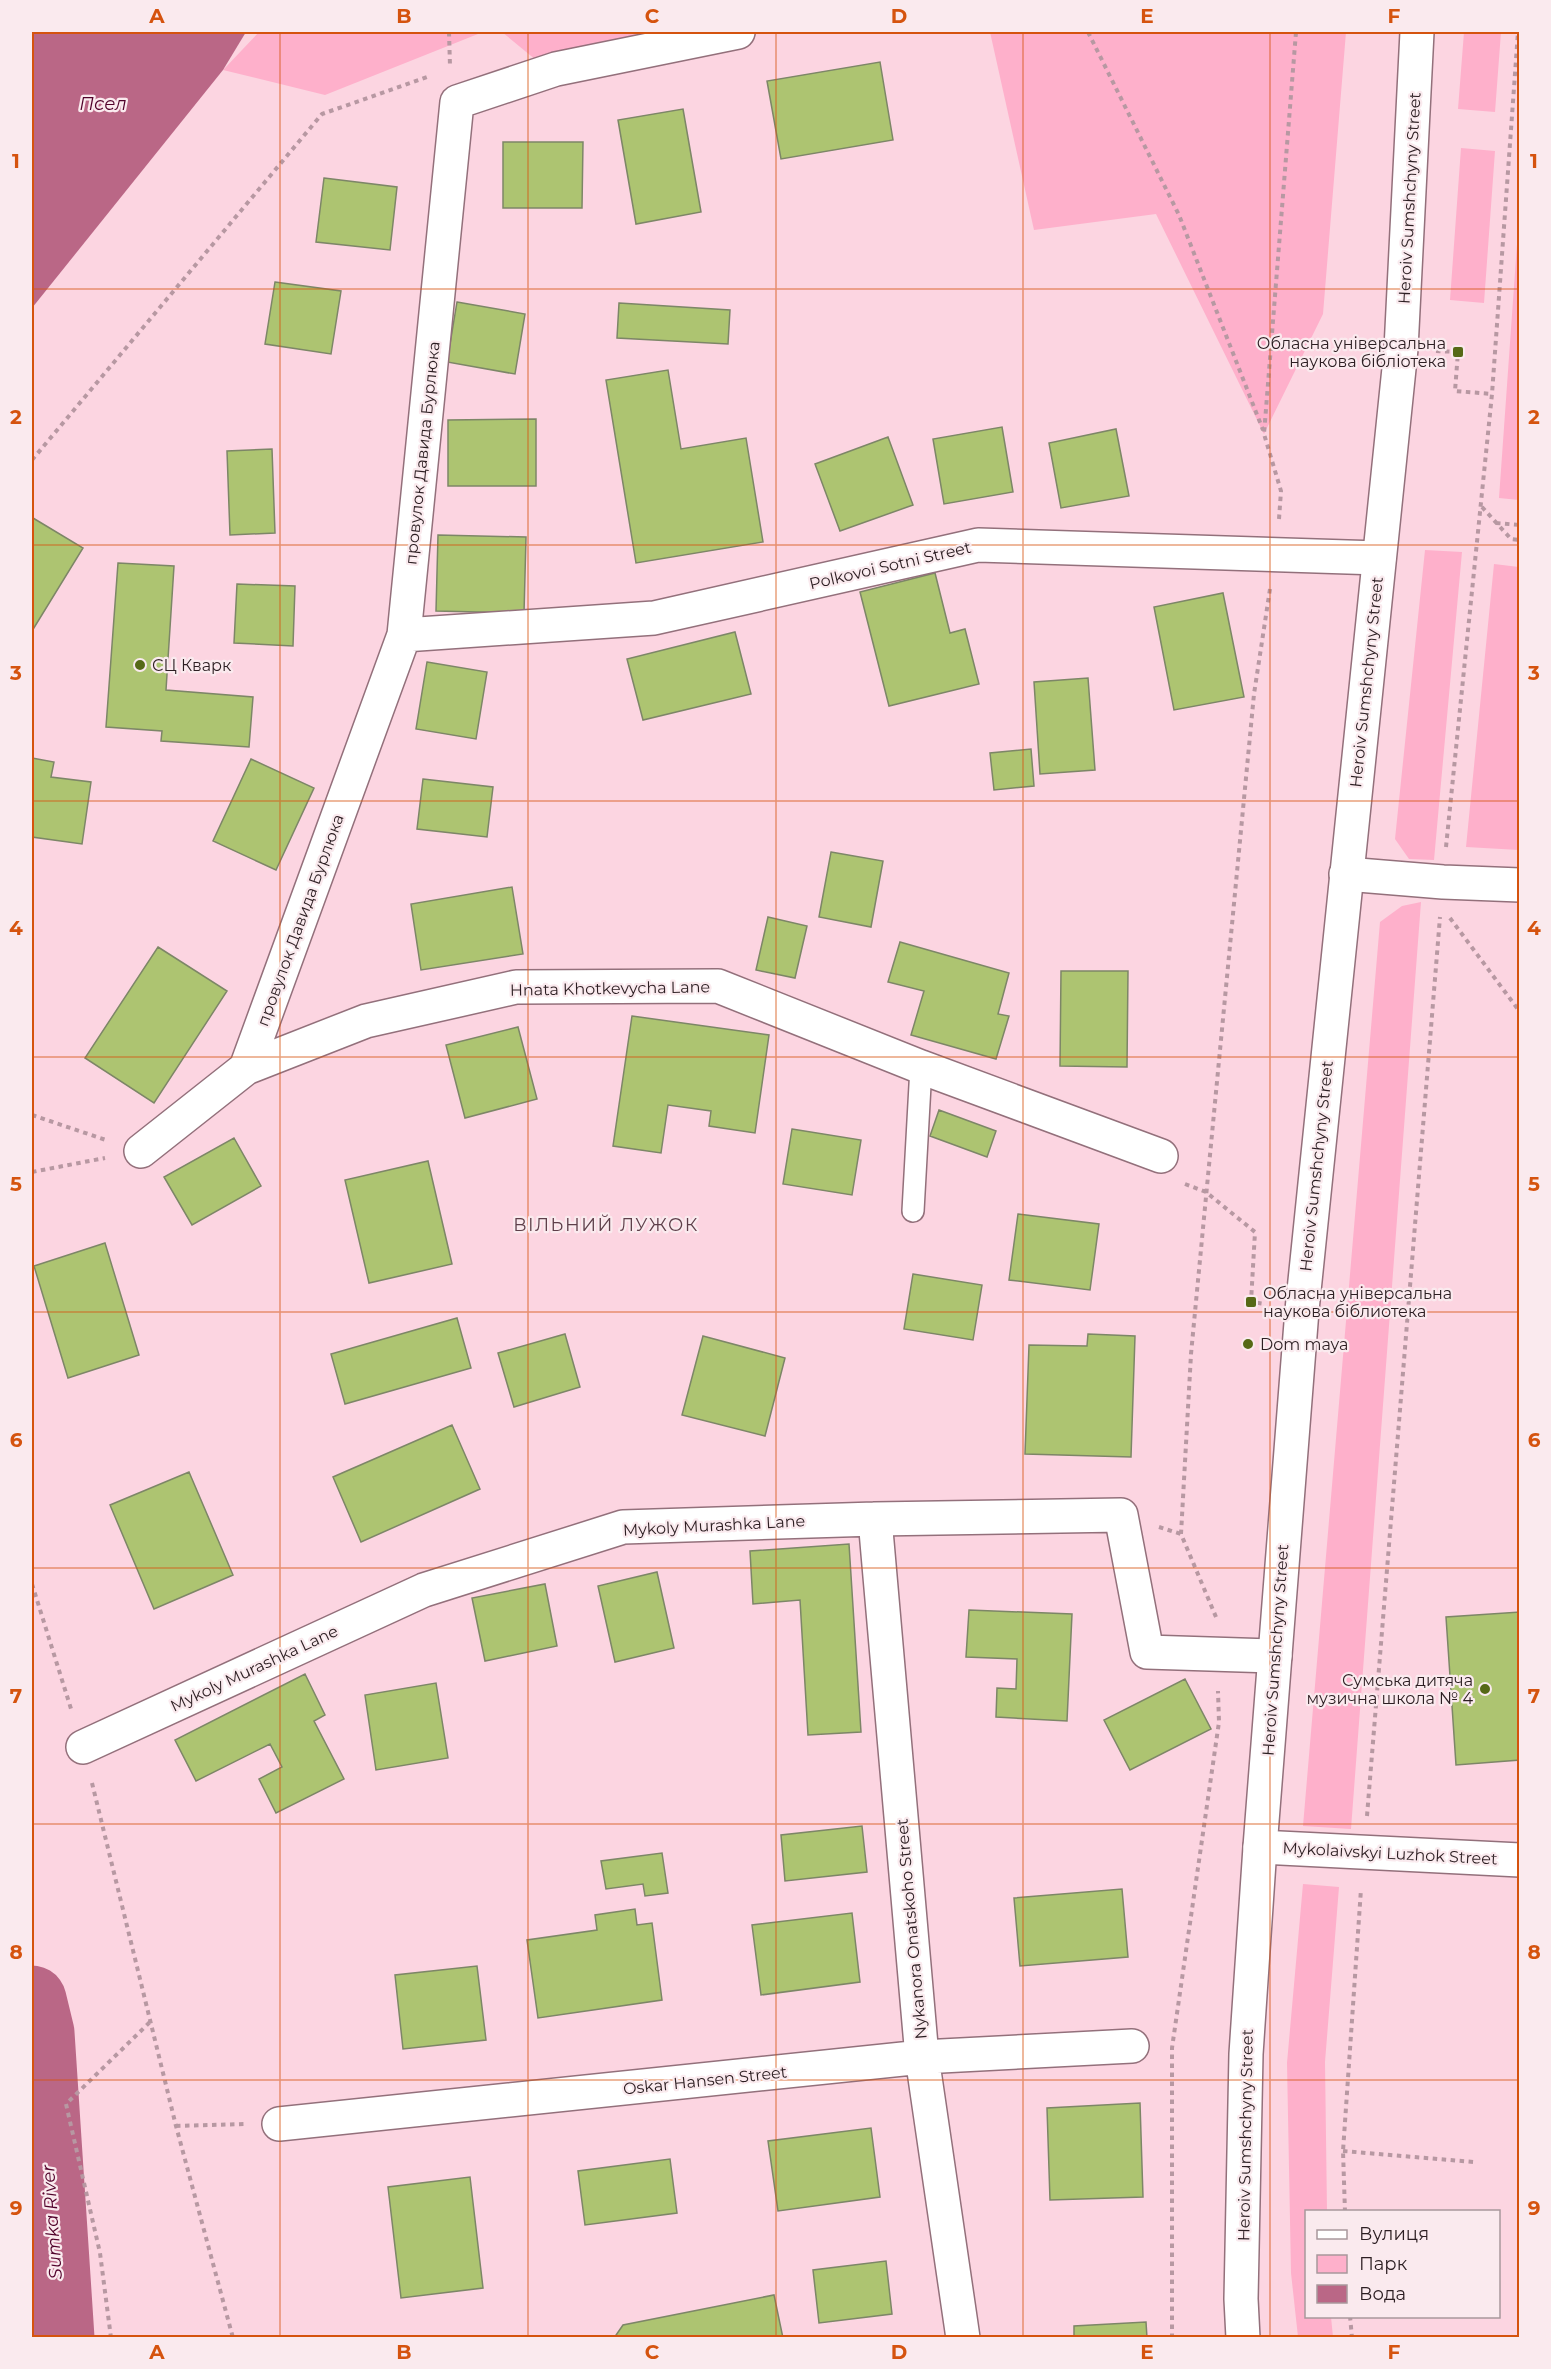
<svg xmlns="http://www.w3.org/2000/svg" width="1551" height="2369" font-family="Montserrat,sans-serif">
<style>
.green{fill:#feb0cb}
.water{fill:#ba6786}
.lines{fill:none;stroke-linecap:round;stroke-linejoin:round}
.river{stroke:#ba6786;stroke-width:69}
.building{fill:#adc471;stroke:#7d8667;stroke-width:1.5}
.service-casing{stroke:#93707b;stroke-width:24}
.minor-casing{stroke:#93707b;stroke-width:36}
.primary-casing{stroke:#93707b;stroke-width:36}
.path{stroke:#b798a2;stroke-width:4;stroke-dasharray:4.5 4.5;stroke-linecap:butt}
.service{stroke:#fff;stroke-width:21}
.minor{stroke:#fff;stroke-width:33}
.primary{stroke:#fff;stroke-width:33}
.grid{fill:none;stroke:#d5530e;stroke-width:1.5;stroke-opacity:0.55}
.poi-dot{fill:#566916;stroke:#faeaee;stroke-width:2}
.labels{text-anchor:middle;stroke-width:4.5;stroke-linejoin:round;paint-order:stroke}
.street-label{font-size:16px;fill:#2c1e22;stroke:#faeaee}
.poi-label{font-size:16px;fill:#2c1e22;stroke:#faeaee;text-anchor:start}
.water-label{font-size:18px;font-style:italic;fill:#50012a;stroke:#faeaee}
.neighbourhood-label{font-size:18px;letter-spacing:1.5px;fill:#5e3f4a;stroke:#faeaee}
.neatline{fill:none;stroke:#d5530e;stroke-width:2}
.grid-label{font-size:20px;text-anchor:middle;font-weight:bold;fill:#d5530e}
</style>
<rect width="100%" height="100%" fill="#fcd5e1"/>
<!-- green -->
<path class="green" d="M259 32H483L325 95 223 70Z
M502 32H698L542 65Z
M990 32H1346L1323 314 1264 434 1156 214 1034 230Z
M1464 32H1501L1495 112 1458 109Z
M1461 148 1495 151 1484 303 1450 300Z
M1519 216 1520 500H1519L1499 498Z
M1425 550 1462 552 1434 860 1409 859 1395 839Z
M1494 564 1519 567V850L1466 847Z
M1421 902 1351 1829 1303 1826 1380 922 1402 906Z
M1303 1884 1339 1887 1325 2062 1327 2211 1306 2212V2316L1331 2317 1333 2337H1298L1291 2273 1287 2063Z"/>
<!-- water -->
<path class="water" d="M32 32H246L223 70 32 308Z"/>
<g class="lines">
<!-- river -->
<path class="river" d="M32 2000 40 2033 60 2338"/>
</g>
<!-- building -->
<path class="building" d="M880 62 893 140 781 159 767 81Z
M683 109 701 212 636 224 618 120Z
M503 142H583L582 208H503Z
M324 178 397 187 390 250 316 242Z
M275 282 341 291 331 354 265 344Z
M457 302 525 314 515 374 447 362Z
M619 303 730 310 728 344 617 338Z
M668 370 681 449 746 438 763 542 636 563 606 380Z
M536 419V486H448V420Z
M1002 427 1013 492 944 504 933 439Z
M1116 429 1129 496 1061 508 1049 443Z
M888 437 913 505 840 531 815 464Z
M272 449 275 533 230 535 227 451Z
M33 518 83 548 32 631V520Z
M438 535 526 537 524 613 436 611Z
M118 563 174 566 166 690 253 697 249 747 161 741 162 731 106 727Z
M935 573 950 633 965 629 979 684 889 706 860 592Z
M237 584 295 586 293 646 234 643Z
M1223 593 1244 697 1174 710 1154 607Z
M735 632 751 694 643 720 627 659Z
M427 662 487 672 476 739 416 729Z
M1088 678 1095 770 1040 774 1034 682Z
M1031 749 1034 786 994 790 990 753Z
M32 758 54 762 51 777 91 782 82 844 32 837Z
M251 759 314 788 276 870 213 841Z
M423 779 493 787 487 837 417 829Z
M831 852 883 861 871 927 819 917Z
M512 887 523 954 421 970 411 904Z
M768 917 807 926 795 978 756 970Z
M900 942 1009 973 998 1014 1009 1016 996 1059 911 1035 924 991 888 982Z
M158 947 227 991 154 1103 85 1058Z
M1061 971H1128L1127 1067 1060 1066Z
M632 1016 769 1035 755 1133 709 1126 711 1111 668 1105 661 1153 613 1146Z
M518 1027 537 1099 465 1118 446 1045Z
M939 1110 996 1131 987 1157 930 1136Z
M792 1129 861 1140 852 1195 783 1184Z
M234 1138 261 1186 192 1225 164 1177Z
M428 1161 452 1264 369 1283 345 1180Z
M1018 1214 1099 1224 1090 1290 1009 1280Z
M105 1243 139 1355 68 1378 34 1266Z
M913 1274 982 1285 973 1340 904 1329Z
M457 1318 471 1368 345 1404 331 1354Z
M565 1334 580 1387 514 1407 498 1353Z
M1088 1334 1135 1336 1131 1457 1025 1454 1029 1345 1087 1346Z
M703 1336 785 1358 765 1436 682 1415Z
M452 1425 480 1489 361 1542 333 1477Z
M189 1472 233 1575 154 1609 110 1505Z
M849 1544 861 1732 808 1735 800 1600 753 1604 750 1551Z
M657 1572 674 1648 615 1662 598 1586Z
M545 1584 557 1646 485 1661 472 1598Z
M969 1610 1072 1614 1067 1721 996 1717 997 1688 1016 1689 1017 1659 966 1657Z
M1520 1612V1760L1456 1765 1446 1617Z
M305 1674 325 1715 314 1721 344 1779 276 1813 259 1779 282 1767 270 1744 196 1781 175 1740Z
M1185 1679 1211 1729 1130 1770 1104 1720Z
M436 1683 448 1758 376 1770 365 1695Z
M862 1826 867 1872 785 1881 781 1835Z
M662 1853 668 1893 645 1896 643 1884 606 1889 601 1861Z
M1122 1889 1128 1957 1020 1966 1014 1898Z
M635 1909 637 1925 652 1923 662 2000 538 2018 527 1940 597 1930 595 1915Z
M852 1913 860 1982 761 1995 752 1925Z
M477 1966 486 2040 403 2049 395 1975Z
M1140 2103 1143 2197 1050 2200 1047 2108Z
M871 2128 880 2197 778 2211 768 2141Z
M670 2159 677 2213 585 2225 578 2171Z
M470 2177 483 2288 401 2298 388 2187Z
M886 2261 892 2314 819 2323 813 2270Z
M774 2295 783 2338H614L623 2325Z
M1146 2322 1147 2338H1074V2326Z"/>
<g class="lines">
<!-- service casing -->
<g class="service-casing">
<path id="service" d="M913 1211 921 1067"/>
</g>
<!-- minor casing -->
<g class="minor-casing">
<path id="minor" d="M404 635 654 618 978 545 1379 558
M1346 874 1443 882 1520 885
M246 1068 404 635 457 102 556 69 738 32
M141 1151 246 1068 366 1021 516 987 718 986 921 1067 1161 1156
M875 1519 922 2057 963 2338
M83 1747 424 1590 623 1527 875 1519 1121 1515 1147 1652 1275 1656
M1260 1847 1520 1860
M279 2124 922 2057 1132 2046"/>
</g>
<!-- primary casing -->
<g class="primary-casing">
<path id="primary" d="M1243 2338 1241 2299 1246 2054 1260 1847 1302 1310 1401 349 1417 32"/>
</g>
<!-- path -->
<path class="path" d="M449 32 450 66
M1088 32 1179 215 1263 430
M1436 351 1458 352 1455 391 1492 394
M32 460 322 114 430 76
M1482 507 1511 539 1520 540
M1279 519 1281 491 1264 434 1296 32
M1496 523 1520 525
M1446 847 1492 394 1518 32
M1450 918 1520 1012
M32 1115 106 1140
M32 1172 105 1158
M1185 1184 1206 1192 1255 1232 1251 1302 1266 1304
M1159 1527 1181 1534
M32 1584 72 1712
M1216 1617 1181 1534 1191 1354 1254 694 1270 589
M92 1783 176 2126 233 2338
M1367 1816 1440 917
M176 2126 245 2124
M1343 2151 1474 2162
M1345 2212 1343 2151 1361 1889
M1350 2316 1352 2338
M111 2338 100 2253 66 2104 150 2022
M1172 2338V2048L1219 1722 1218 1691"/>
<!-- service -->
<use href="#service" class="service"/>
<!-- minor -->
<use href="#minor" class="minor"/>
<!-- primary -->
<use href="#primary" class="primary"/>
</g>
<!-- grid -->
<path class="grid" d="M280 32V2338M528 32V2338M776 32V2338M1023 32V2338M1270 32V2338M32 289H1520M32 545H1520M32 801H1520M32 1057H1520M32 1312H1520M32 1568H1520M32 1824H1520M32 2080H1520"/>
<!-- markers -->
<g class="poi-dot">
<rect x="1452" y="346" width="12" height="12" rx="3"/>
<circle cx="140" cy="665" r="6"/>
<rect x="1245" y="1296" width="12" height="12" rx="3"/>
<circle cx="1248" cy="1344" r="6"/>
<circle cx="1485" cy="1689" r="6"/>
</g>
<g class="labels">
<!-- street labels -->
<g class="street-label">
<text transform="translate(1409 198) rotate(-87)" y="6">Heroiv Sumshchyny Street</text>
<text transform="translate(422 453) rotate(-84)" y="6">провулок Давида Бурлюка</text>
<text transform="translate(890 565) rotate(-13)" y="6">Polkovoi Sotni Street</text>
<text transform="translate(1366 682) rotate(-84)" y="6">Heroiv Sumshchyny Street</text>
<text transform="translate(300 920) rotate(-70)" y="6">провулок Давида Бурлюка</text>
<text transform="translate(610 988) rotate(-1)" y="6">Hnata Khotkevycha Lane</text>
<text transform="translate(1316 1166) rotate(-84)" y="6">Heroiv Sumshchyny Street</text>
<text transform="translate(714 1525) rotate(-3)" y="6">Mykoly Murashka Lane</text>
<text transform="translate(1275 1650) rotate(-86)" y="6">Heroiv Sumshchyny Street</text>
<text transform="translate(254 1668) rotate(-25)" y="6">Mykoly Murashka Lane</text>
<text transform="translate(1390 1853) rotate(3)" y="6">Mykolaivskyi Luzhok Street</text>
<text transform="translate(911 1929) rotate(-95)" y="6">Nykanora Onatskoho Street</text>
<text transform="translate(705 2080) rotate(-6)" y="6">Oskar Hansen Street</text>
<text transform="translate(1245 2135) rotate(-89)" y="6">Heroiv Sumshchyny Street</text>
</g>
<!-- poi labels -->
<g class="poi-label">
<text x="1446" y="349" text-anchor="end">Обласна універсальна<tspan x="1446" dy="18">наукова бібліотека</tspan></text>
<text x="152" y="671">СЦ Кварк</text>
<text x="1263" y="1299">Обласна універсальна<tspan x="1263" dy="18">наукова біблиотека</tspan></text>
<text x="1260" y="1350">Dom maya</text>
<text x="1473" y="1686" text-anchor="end">Сумська дитяча<tspan x="1473" dy="18">музична школа № 4</tspan></text>
</g>
<!-- water labels -->
<g class="water-label">
<text x="103" y="110">Псел</text>
<text transform="translate(52 2222) rotate(-94)" y="6">Sumka River</text>
</g>
<!-- neighbourhood labels -->
<g class="neighbourhood-label">
<text x="606" y="1231">ВІЛЬНИЙ ЛУЖОК</text>
</g>
</g>
<!-- border -->
<rect width="1551" height="2369" fill="none" stroke="#faeaee" stroke-width="66"/>
<!-- legend -->
<rect x="1305" y="2210" width="195" height="108" fill="#faeaee" stroke="#a8989c" stroke-width="1.5"/>
<rect x="1317" y="2230" width="30" height="9" fill="#ffffff" stroke="#a8989c" stroke-width="1.5"/>
<text x="1359" y="2240" font-size="18" fill="#2c1e22">Вулиця</text>
<rect x="1317" y="2255" width="30" height="18" fill="#feb0cb" stroke="#a8989c" stroke-width="1.5"/>
<text x="1359" y="2270" font-size="18" fill="#2c1e22">Парк</text>
<rect x="1317" y="2285" width="30" height="18" fill="#ba6786" stroke="#a8989c" stroke-width="1.5"/>
<text x="1359" y="2300" font-size="18" fill="#2c1e22">Вода</text>
<rect x="33" y="33" width="1485" height="2303" class="neatline"/>
<g class="grid-label">
<text x="157" y="23">A</text>
<text x="404" y="23">B</text>
<text x="652" y="23">C</text>
<text x="899" y="23">D</text>
<text x="1147" y="23">E</text>
<text x="1394" y="23">F</text>
<text x="16" y="168">1</text>
<text x="1534" y="168">1</text>
<text x="16" y="424">2</text>
<text x="1534" y="424">2</text>
<text x="16" y="680">3</text>
<text x="1534" y="680">3</text>
<text x="16" y="935">4</text>
<text x="1534" y="935">4</text>
<text x="16" y="1191">5</text>
<text x="1534" y="1191">5</text>
<text x="16" y="1447">6</text>
<text x="1534" y="1447">6</text>
<text x="16" y="1703">7</text>
<text x="1534" y="1703">7</text>
<text x="16" y="1959">8</text>
<text x="1534" y="1959">8</text>
<text x="16" y="2215">9</text>
<text x="1534" y="2215">9</text>
<text x="157" y="2359">A</text>
<text x="404" y="2359">B</text>
<text x="652" y="2359">C</text>
<text x="899" y="2359">D</text>
<text x="1147" y="2359">E</text>
<text x="1394" y="2359">F</text>
</g>
</svg>
